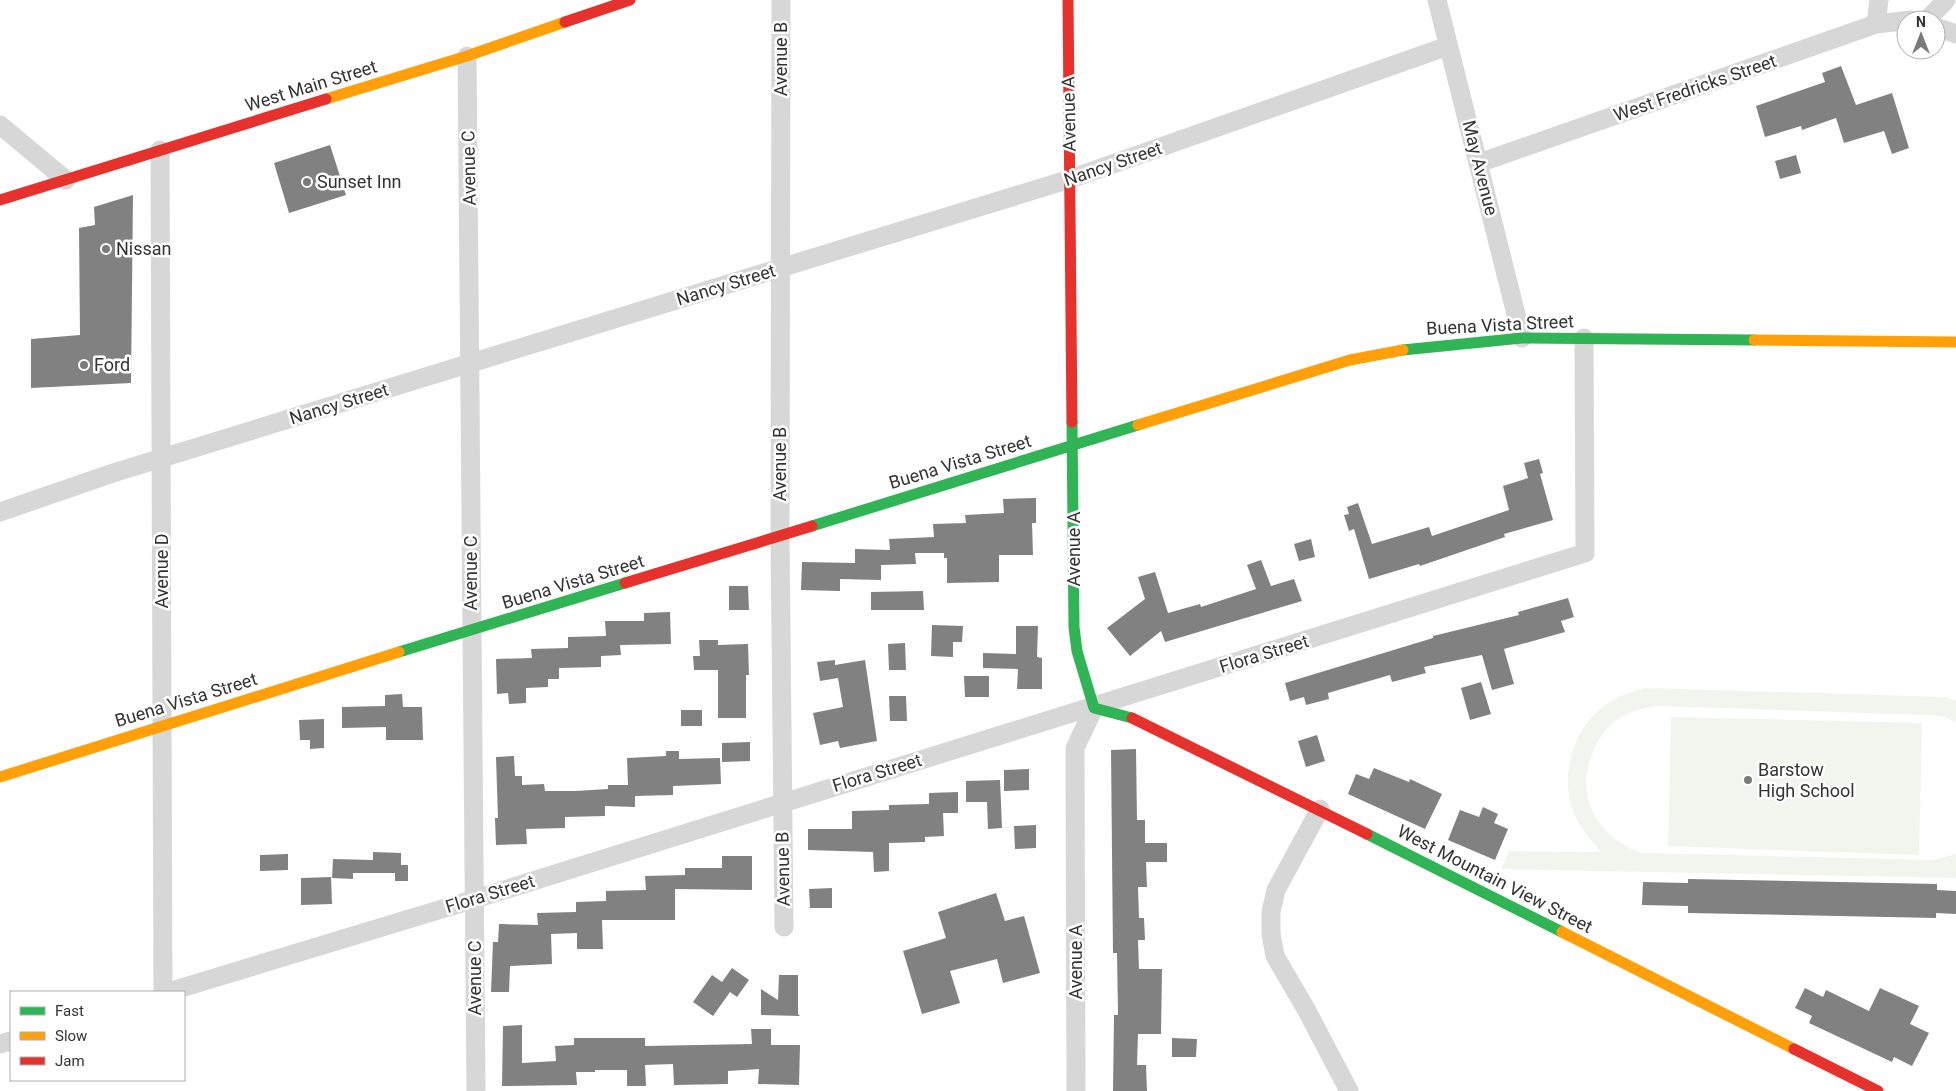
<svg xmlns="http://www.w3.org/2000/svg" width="1956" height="1091" font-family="Roboto,sans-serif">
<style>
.green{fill:#f1f5ed}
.building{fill:#818181}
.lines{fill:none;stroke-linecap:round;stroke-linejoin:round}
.street{stroke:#d7d7d7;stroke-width:19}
.fast{stroke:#30b455;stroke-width:11}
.slow{stroke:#ff9f0a;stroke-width:11}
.jam{stroke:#e5322d;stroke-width:11}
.poi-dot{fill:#7a7a7a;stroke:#fff;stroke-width:2}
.labels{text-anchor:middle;stroke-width:5;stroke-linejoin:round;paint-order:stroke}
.street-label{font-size:18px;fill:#333;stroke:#fff}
.poi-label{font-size:18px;fill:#333;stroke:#fff;text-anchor:start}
</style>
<rect width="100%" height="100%" fill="#fff"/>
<!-- green -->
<path class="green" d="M1644 688 1946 697 1956 701V722L1941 716 1925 715 1658 706C1644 708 1629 711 1618 719 1605 728 1596 742 1591 757 1575 800 1601 840 1643 853L1933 860 1956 854V878L1501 869 1509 851 1601 852C1592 841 1582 831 1576 818 1558 781 1571 731 1603 707 1615 697 1630 692 1644 688Z
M1671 717 1922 723 1919 855 1668 846Z"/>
<!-- building -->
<path class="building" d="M1841 66 1856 105 1892 93 1909 148 1892 154 1884 131 1844 143 1836 118 1802 130 1801 126 1765 137 1756 106 1825 82 1822 73Z
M330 145 346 195 289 213 274 163Z
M1796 155 1801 173 1780 179 1775 161Z
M133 195 131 383 31 388V339L80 335 79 228 95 225 94 207Z
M1539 459 1543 473 1540 474 1553 520 1504 534 1505 537 1420 566 1419 564 1369 579 1354 529 1349 531 1344 515 1349 514 1347 507 1358 503 1372 544 1429 527 1432 536 1509 510 1503 486 1528 478 1524 463Z
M1036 498V523H1032L1033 555H999V582L947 583V558H944V553H915L916 564 881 565V580L840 579V591L801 590 802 562 855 563V549L890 550 889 539 934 537 933 524 966 523 965 515 1004 513 1003 499Z
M1311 539 1315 557 1299 561 1294 544Z
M1261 560 1271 586 1294 579 1302 601 1165 642 1161 631 1130 656 1107 628 1145 599 1138 577 1155 572 1168 613 1200 604 1201 607 1256 589 1247 565Z
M729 586H748L749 610H729Z
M923 591 924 610H871V592Z
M1568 598 1574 617 1561 621 1565 632 1504 649 1514 684 1492 690 1482 655 1424 667 1426 673 1392 682 1390 675 1328 693 1329 699 1306 705 1304 697 1290 701 1285 683 1433 638V636L1519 615 1518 612Z
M670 612 671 644 620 645 621 655 601 656V667L559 668V679H548V687L526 688V703L509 704 508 693 497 694 496 659 532 658 531 649 568 648V637L606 636 605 621H644V613Z
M932 625 963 626 962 642H953V657L931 656Z
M1016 626H1038L1037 657 1042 658V689H1017L1018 669 983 668V653L1016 654Z
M699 640H718V645L748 644 749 675H746V718H718V670H694L693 656H700Z
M905 643 906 670H889L888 644Z
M835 660V665L865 660 877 741 840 748 838 741 820 745 813 713 843 707 838 678 820 681 817 662Z
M964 676H989V697H965Z
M1481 682 1491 714 1470 720 1461 688Z
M402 694 403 707H422L423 740H386V727L342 728V707L385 706V695Z
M889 696H906L907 721H890Z
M681 710H702V726H681Z
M324 719V748L310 749V740H300L299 720Z
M1317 735 1325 761 1306 767 1298 741Z
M750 742V761L722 762V743Z
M1136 749 1137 820H1145V843H1167V862H1146L1147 887H1138L1139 918H1144L1145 940H1138L1139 969H1162L1161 1034H1138L1137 1065H1146L1147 1091H1113L1114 1015H1118L1117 953H1113L1111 750Z
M666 751H679V759L720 758 721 784 673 786V795L635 796V807L605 806V816L565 817V828L526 829 527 844 496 845 495 818H498L496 757 514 756 515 776H522V785L544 784 545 791H575L608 789V785H628L627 758 666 756Z
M1374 768 1409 782 1410 779 1442 794 1425 829 1348 794 1356 774 1369 779Z
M1029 769V790L1004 791V770Z
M1000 780 1002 828 988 829 987 802H966V781Z
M958 792V813H943L944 836 925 837V842L889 843V871L874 872 873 852 808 850V829H852V811L889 810V805L929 804V793Z
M1483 807 1498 814 1494 823 1508 829 1495 860 1448 840 1460 810 1479 817Z
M1036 825V848L1015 849 1014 826Z
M373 852 401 853V865H408V881H395V873H353V879L332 878 333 859 373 860Z
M288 854V870L260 871V855Z
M722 856H752V890L675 889V920H602L603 949H577V933L551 934 552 964 510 966 509 992H491L493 942H498L499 924 538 925 537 913 576 912V902L606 901V891L646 890 645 876 685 875V868H722Z
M331 877 332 904 301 905V878Z
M1688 879 1937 884V890L1956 891V914L1936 913V918L1688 913V906L1642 905 1643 882 1688 883Z
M832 888V908H810L809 889Z
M996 893 1005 921 1024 916 1040 973 1003 983 997 959 950 971 960 1003 922 1014 903 951 946 938 938 912Z
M732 968 749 980 737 997 730 992 713 1016 693 1002 712 975 722 982Z
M779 975H798V1014L800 1016 761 1015V989L778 1000Z
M1805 988 1823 997 1826 990 1869 1011 1880 988 1919 1006 1910 1024 1929 1033 1912 1066 1894 1057 1892 1062 1809 1023 1812 1016 1795 1008Z
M522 1025V1063L556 1061 555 1046 574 1045V1038H645V1046L752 1044 751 1029H771V1045H800L799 1085 758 1084 759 1069 728 1071V1084L674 1085 673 1064 645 1065 646 1086H627V1070H595V1072H576L577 1085 502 1086 503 1026Z
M1172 1038 1197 1039 1196 1057H1172Z"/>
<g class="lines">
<!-- street -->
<path class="street" d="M781 0 780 536 784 927
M1437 0 1522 338
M1927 20 1946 0
M1876 24 1879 0
M1936 27 1956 34
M467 56 476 1091
M0 125 66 180
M160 150 163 992
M1479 163 1876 24 1911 20
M0 512 113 473 1070 179 1448 46
M1320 809 1276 890 1271 912V934L1275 956 1306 1009 1349 1091
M168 992 475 899 1585 553 1584 338
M0 1044 11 1041
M1076 1091 1075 748 1094 708"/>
<!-- fast -->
<path class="fast" d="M1403 350 1522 338 1754 340
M1072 422 1074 627 1077 651 1094 708 1132 718
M812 526 1138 425
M399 652 625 583
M1367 834 1562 932"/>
<!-- slow -->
<path class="slow" d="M326 99 467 56 565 22
M1754 340 1956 342
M1138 425 1350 360 1403 350
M0 777 399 652
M1562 932 1794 1049"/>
<!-- jam -->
<path class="jam" d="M1068 0 1072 422
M565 22 630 0
M0 200 326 99
M625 583 812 526
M1132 718 1367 834
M1794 1049 1878 1091"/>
</g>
<!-- markers -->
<g class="poi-dot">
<circle cx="307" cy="182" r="5"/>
<circle cx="106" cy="249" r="5"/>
<circle cx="84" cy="365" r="5"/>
<circle cx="1748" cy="780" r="5"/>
</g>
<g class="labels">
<!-- street labels -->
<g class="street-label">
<text transform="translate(781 59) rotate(-90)" y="6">Avenue B</text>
<text transform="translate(311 86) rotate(-17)" y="6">West Main Street</text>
<text transform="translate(1695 88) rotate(-19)" y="6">West Fredricks Street</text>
<text transform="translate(1069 114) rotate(-91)" y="6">Avenue A</text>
<text transform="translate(1113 164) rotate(-19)" y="6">Nancy Street</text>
<text transform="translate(469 168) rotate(-91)" y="6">Avenue C</text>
<text transform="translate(1480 168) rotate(76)" y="6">May Avenue</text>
<text transform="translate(726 285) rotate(-17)" y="6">Nancy Street</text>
<text transform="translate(1500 325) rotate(-3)" y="6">Buena Vista Street</text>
<text transform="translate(339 404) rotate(-17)" y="6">Nancy Street</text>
<text transform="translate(960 462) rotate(-17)" y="6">Buena Vista Street</text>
<text transform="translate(780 464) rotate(-90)" y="6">Avenue B</text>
<text transform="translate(1074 549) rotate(-90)" y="6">Avenue A</text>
<text transform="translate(162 571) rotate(-90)" y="6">Avenue D</text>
<text transform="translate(471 573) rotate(-90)" y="6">Avenue C</text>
<text transform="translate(573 582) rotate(-17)" y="6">Buena Vista Street</text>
<text transform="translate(1264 654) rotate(-17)" y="6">Flora Street</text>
<text transform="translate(186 700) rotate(-17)" y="6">Buena Vista Street</text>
<text transform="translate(877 773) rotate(-17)" y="6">Flora Street</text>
<text transform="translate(783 869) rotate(-91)" y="6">Avenue B</text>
<text transform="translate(1495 879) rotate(27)" y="6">West Mountain View Street</text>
<text transform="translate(490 894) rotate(-17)" y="6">Flora Street</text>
<text transform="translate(1076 962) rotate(-90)" y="6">Avenue A</text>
<text transform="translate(475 978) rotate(-90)" y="6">Avenue C</text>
</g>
<!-- poi labels -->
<g class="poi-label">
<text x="317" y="188">Sunset Inn</text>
<text x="116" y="255">Nissan</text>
<text x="94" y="371">Ford</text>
<text x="1758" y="776">Barstow<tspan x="1758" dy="21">High School</tspan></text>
</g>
</g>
<!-- legend -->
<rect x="10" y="991" width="175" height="90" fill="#ffffff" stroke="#adadad"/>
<rect x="20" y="1007" width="25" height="8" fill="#30b455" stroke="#adadad"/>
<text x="55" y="1016" font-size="15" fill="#333333">Fast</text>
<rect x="20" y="1032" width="25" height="8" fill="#ff9f0a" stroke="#adadad"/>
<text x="55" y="1041" font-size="15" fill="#333333">Slow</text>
<rect x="20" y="1057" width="25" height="8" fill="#e5322d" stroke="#adadad"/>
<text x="55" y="1066" font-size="15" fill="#333333">Jam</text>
<!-- north arrow -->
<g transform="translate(1921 35)"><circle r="24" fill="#ffffff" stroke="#adadad"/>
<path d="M0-4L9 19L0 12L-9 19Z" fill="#7a7a7a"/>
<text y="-8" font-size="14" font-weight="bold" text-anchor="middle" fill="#333333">N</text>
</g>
</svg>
